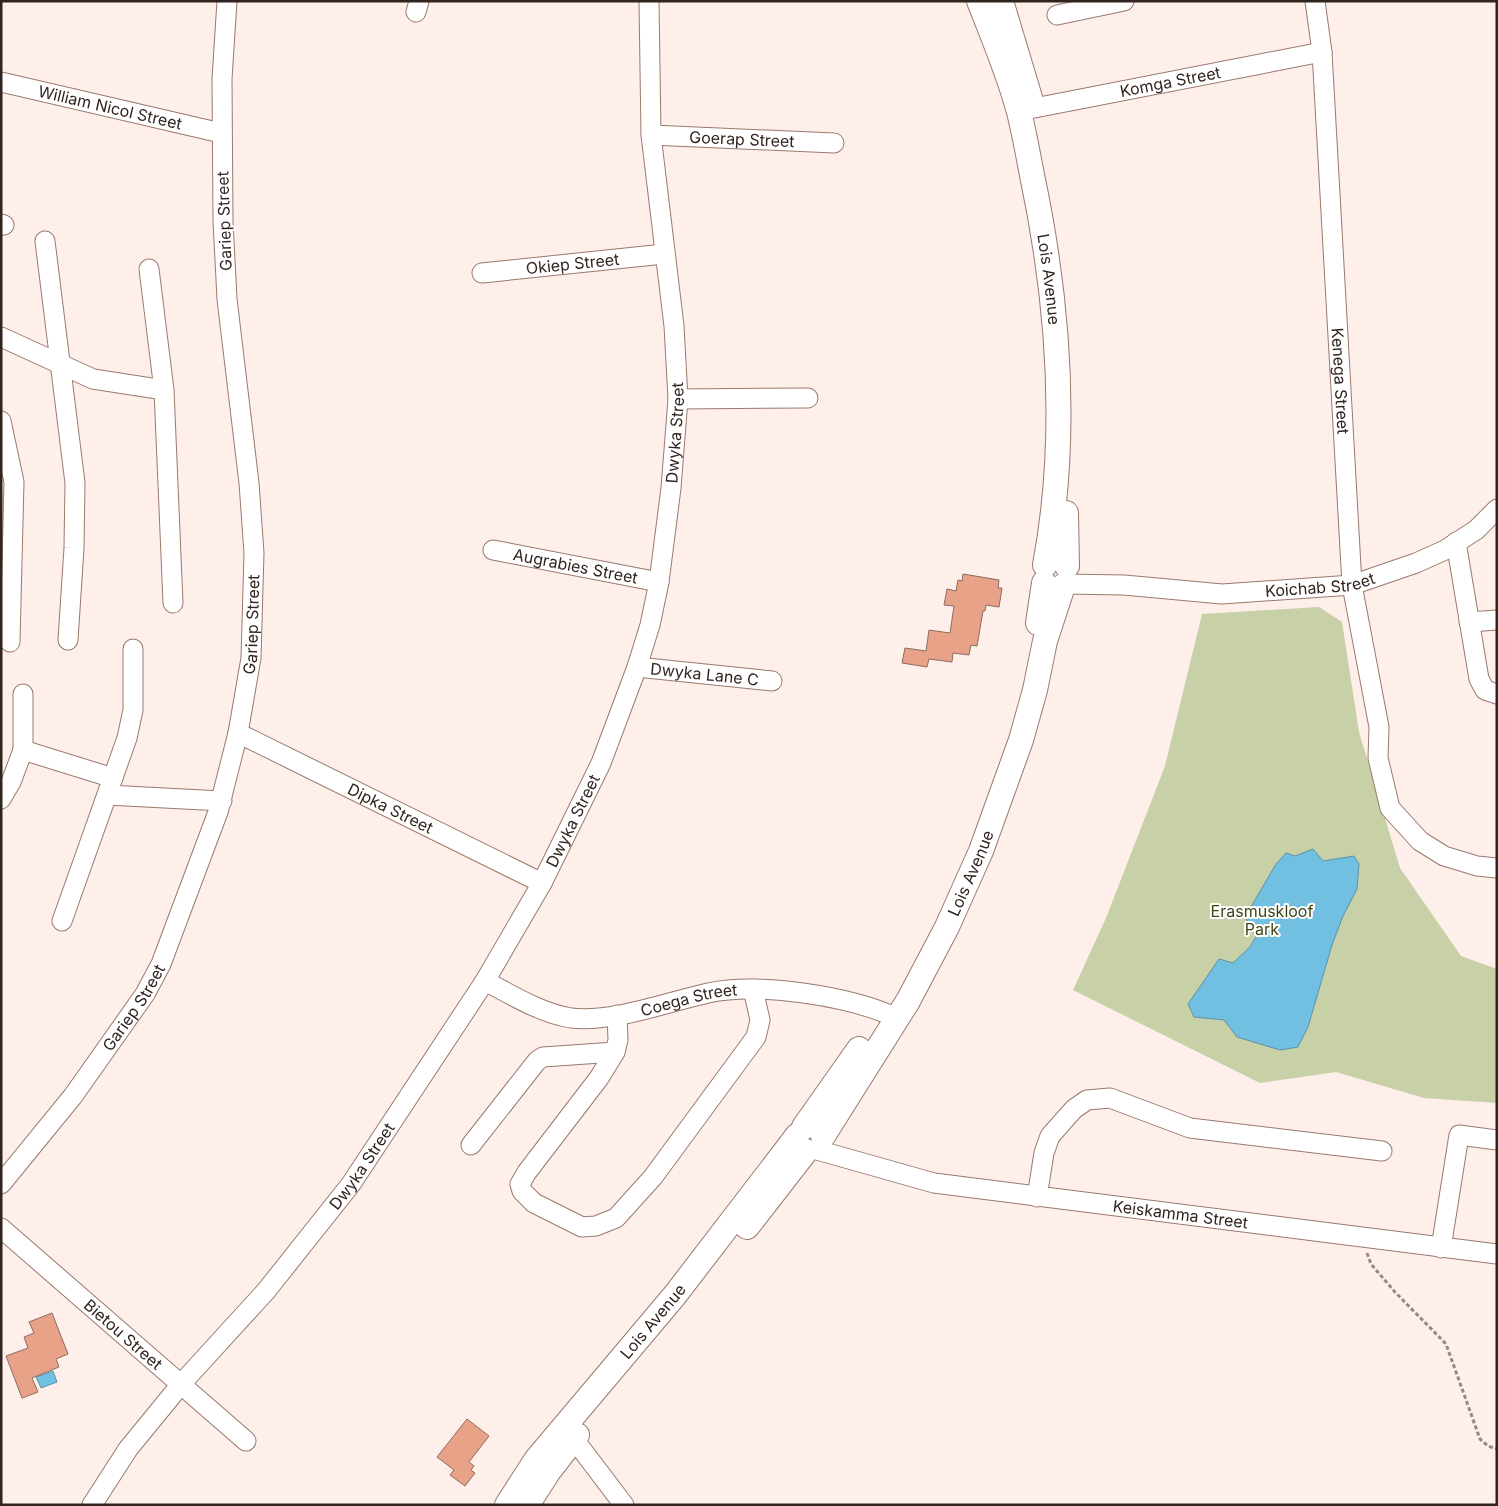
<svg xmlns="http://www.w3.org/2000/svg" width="1498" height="1506" font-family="Inter,sans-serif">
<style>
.green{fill:#c7d0a6}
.water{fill:#71c0e1;stroke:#5e91a7}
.building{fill:#e8a288;stroke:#8c6c60}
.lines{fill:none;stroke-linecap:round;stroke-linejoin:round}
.minor-casing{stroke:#9a796d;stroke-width:21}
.tertiary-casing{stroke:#9a796d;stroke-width:26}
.path{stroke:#968883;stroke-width:3;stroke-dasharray:4 2.5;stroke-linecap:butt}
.minor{stroke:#fff;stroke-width:19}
.tertiary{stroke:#fff;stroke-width:24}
.labels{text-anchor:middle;stroke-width:4;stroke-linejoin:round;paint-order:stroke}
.street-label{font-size:16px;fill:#31241f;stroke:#fff}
.park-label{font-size:16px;fill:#3d4512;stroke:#fff}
</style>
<rect width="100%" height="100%" fill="#feefea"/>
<!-- green -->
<path class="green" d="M1319 607 1342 622 1359 732 1400 868 1461 956 1497 969V1103L1424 1098 1336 1072 1260 1083 1073 990 1106 918 1165 766 1202 614Z"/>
<!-- water -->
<path class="water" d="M1313 849 1323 861 1354 856 1359 864 1357 889 1343 916 1332 945 1308 1027 1298 1047 1280 1050 1237 1037 1224 1020 1194 1017 1188 1004 1219 959 1233 963 1249 948 1256 937 1245 917 1276 864 1286 853 1295 856Z
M53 1371 57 1382 41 1388 36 1377Z"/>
<!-- building -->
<path class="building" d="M963 574 999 580 998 588H1002L999 607 986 605 985 611H983L977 646 971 645 969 655 953 653 952 662 929 659 927 667 902 663 905 648 926 651 929 630 950 633 954 606 944 605 947 589 956 591 958 580 962 581Z
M52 1313 68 1354 56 1359 59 1367 32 1378 38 1392 22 1398 6 1356 28 1348 24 1337 34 1333 29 1322Z
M467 1419 489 1436 469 1462 474 1466 471 1470 475 1473 465 1486 450 1475 454 1470 437 1457Z"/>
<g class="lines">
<!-- minor casing -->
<g class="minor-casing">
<g id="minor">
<path id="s1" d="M1315 1 1322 52 1352 585 1379 727 1378 758 1390 808 1420 841 1444 856 1477 866 1497 868"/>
<path d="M416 12 419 1"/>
<path d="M1057 15 1124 1"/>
<path id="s2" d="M1 82 221 133"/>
<path id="s3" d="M1019 111 1322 52"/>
<path id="s4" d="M651 135 834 143"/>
<path d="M1 224 4 225"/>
<path d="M45 241 75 483 74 548 68 640"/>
<path d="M149 269 164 390"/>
<path id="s5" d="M482 273 664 254"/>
<path d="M1 337 93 379 164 390 173 603"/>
<path d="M678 399 808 398"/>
<path d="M1 421 14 482 10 642"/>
<path d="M1456 542 1479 679 1485 690 1497 694"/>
<path id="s6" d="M493 550 659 582"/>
<path id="s7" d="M1065 584 1124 585 1222 594 1352 585 1416 563 1445 550 1476 530 1497 509"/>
<path d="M1469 622 1497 620"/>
<path id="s8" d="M637 667 772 681"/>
<path d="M23 694V750L113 778"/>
<path id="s9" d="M238 733 542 883"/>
<path d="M107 795 222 801"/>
<path d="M1 799 11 782 23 750"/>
<path d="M62 921 127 738 133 710V649"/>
<path id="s10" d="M485 981C512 995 540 1013 571 1018 612 1023 668 1002 708 993 759 982 850 996 897 1018"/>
<path d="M617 1015 618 1040 615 1052 599 1078 527 1172 520 1184 522 1191 534 1203 582 1227 596 1226 616 1218 653 1177 756 1037 760 1020 753 989"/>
<path d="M471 1145 537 1061 543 1057 615 1052"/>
<path id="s11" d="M817 1150 934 1183 1497 1254"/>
<path id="s12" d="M1 1184 73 1096 145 994 161 964 218 812 238 733 251 658 254 553 249 483 227 299 223 221 222 79 227 1"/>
<path d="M1037 1197 1044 1153 1050 1136 1074 1109 1087 1100 1110 1098 1190 1128 1382 1151"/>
<path id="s13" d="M1 1228 246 1441"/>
<path d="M1441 1248 1459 1135 1497 1140"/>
<path d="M567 1430 624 1505"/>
<path id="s14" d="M92 1505 128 1449 182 1383 266 1291 351 1184 485 981 542 883 601 763 637 667 650 625 659 582 671 488 678 399 674 326 651 135 649 1"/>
</g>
</g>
<!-- tertiary casing -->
<g class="tertiary-casing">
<g id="tertiary">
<path id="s15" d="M979 1C993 37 1009 74 1019 112 1024 132 1028 154 1032 175 1059 303 1069 436 1045 565"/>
<path d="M1001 1 1031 101"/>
<path d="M1066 513 1067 566"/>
<path d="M1038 623 1044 583"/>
<path d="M804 1127 859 1049"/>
<path id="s16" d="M823 1136 908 1001 947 927 981 851 1021 740 1035 690 1045 641 1063 586"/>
<path d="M747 1227 806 1151"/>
<path id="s17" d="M507 1505 536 1460 675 1295 797 1136"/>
<path d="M527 1505 549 1471 577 1435"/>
</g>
</g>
<!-- path -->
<path class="path" d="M1367 1253 1371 1264 1395 1292 1446 1344 1480 1439 1488 1446 1497 1449"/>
<!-- minor -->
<use href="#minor" class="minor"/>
<!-- tertiary -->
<use href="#tertiary" class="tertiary"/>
</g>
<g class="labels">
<!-- street labels -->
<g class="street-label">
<text dy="6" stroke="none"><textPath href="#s3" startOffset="154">Komga Street</textPath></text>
<text dy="6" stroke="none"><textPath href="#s2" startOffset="112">William Nicol Street</textPath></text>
<text dy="6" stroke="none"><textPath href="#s4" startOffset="91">Goerap Street</textPath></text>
<text transform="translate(224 221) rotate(-92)" y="6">Gariep Street</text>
<text dy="6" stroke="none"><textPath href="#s5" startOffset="91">Okiep Street</textPath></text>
<text dy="6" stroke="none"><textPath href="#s15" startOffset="288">Lois Avenue</textPath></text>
<text dy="6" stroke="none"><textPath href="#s1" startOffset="381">Kenega Street</textPath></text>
<text dy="6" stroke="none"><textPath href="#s14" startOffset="1244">Dwyka Street</textPath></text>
<text dy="6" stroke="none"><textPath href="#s6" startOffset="84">Augrabies Street</textPath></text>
<text dy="6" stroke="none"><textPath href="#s7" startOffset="256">Koichab Street</textPath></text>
<text dy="6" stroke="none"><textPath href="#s12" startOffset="626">Gariep Street</textPath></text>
<text dy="6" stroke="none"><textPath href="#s8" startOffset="68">Dwyka Lane C</textPath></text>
<text dy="6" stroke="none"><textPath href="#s9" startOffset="170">Dipka Street</textPath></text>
<text dy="6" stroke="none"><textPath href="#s14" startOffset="839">Dwyka Street</textPath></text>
<text dy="6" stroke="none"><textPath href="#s16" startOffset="302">Lois Avenue</textPath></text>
<text dy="6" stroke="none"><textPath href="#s10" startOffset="214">Coega Street</textPath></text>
<text dy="6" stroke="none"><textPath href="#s12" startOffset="221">Gariep Street</textPath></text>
<text dy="6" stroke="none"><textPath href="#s14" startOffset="434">Dwyka Street</textPath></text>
<text dy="6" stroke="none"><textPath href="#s11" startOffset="370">Keiskamma Street</textPath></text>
<text dy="6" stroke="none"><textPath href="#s17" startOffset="235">Lois Avenue</textPath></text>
<text dy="6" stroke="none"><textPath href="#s13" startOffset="162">Bietou Street</textPath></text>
</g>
<!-- park labels -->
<g class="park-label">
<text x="1262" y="917">Erasmuskloof<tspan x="1262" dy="18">Park</tspan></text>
</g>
</g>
<!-- border -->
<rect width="1498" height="1506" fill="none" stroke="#31241f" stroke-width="5"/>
</svg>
